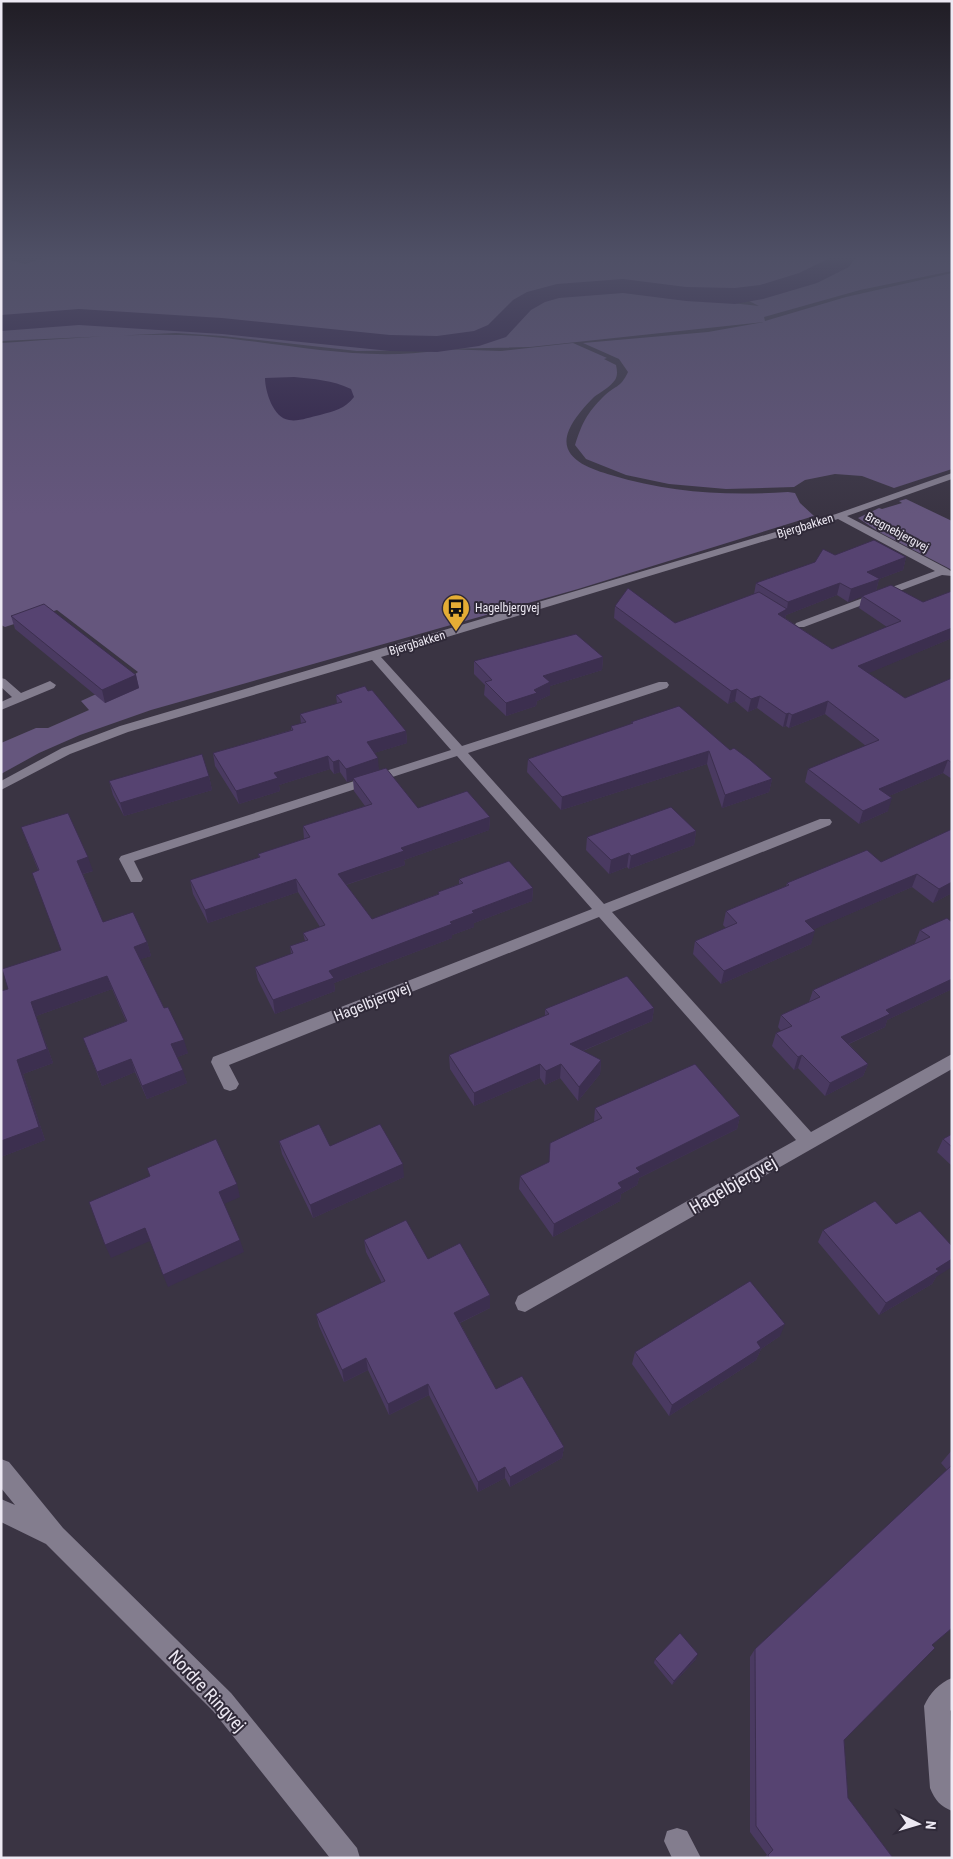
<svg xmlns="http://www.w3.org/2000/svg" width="953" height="1859" font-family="'Roboto Condensed',sans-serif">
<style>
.green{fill:#65567d}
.water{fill:#2f1d47}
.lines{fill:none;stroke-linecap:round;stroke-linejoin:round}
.river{fill:#2f1d47;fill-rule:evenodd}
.street{fill:#837d8e;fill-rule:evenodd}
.secondary{fill:#837d8e;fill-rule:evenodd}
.wall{fill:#4a3a61;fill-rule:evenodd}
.shaded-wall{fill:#3c2f4f}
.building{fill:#564371;stroke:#3c2f4f}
.labels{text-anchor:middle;stroke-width:4;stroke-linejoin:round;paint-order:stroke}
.far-street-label{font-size:12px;fill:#ede9f3;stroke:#302a39}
.far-poi-label{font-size:12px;fill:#ede9f3;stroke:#302a39;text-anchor:start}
.street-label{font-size:15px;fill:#ede9f3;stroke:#302a39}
.near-street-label{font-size:18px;fill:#ede9f3;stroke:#302a39}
</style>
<rect width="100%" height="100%" fill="#3a3443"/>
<!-- green -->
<path class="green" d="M54 255H836L826 263 803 274 762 288 740 292 722 294 626 285 559 288 530 295 506 309 491 329 478 336 451 340 412 342 156 317 97 315 29 318 1 321V258L25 264Z
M857 255H952V271L860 290 764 317 765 321 846 297 952 273V469L894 488 862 476 835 474 805 480 794 487 726 489 669 484 626 475 586 459 575 445C582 423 587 413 603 397 615 385 620 389 628 372L619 359 583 343 708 332 764 322 530 347 442 349 501 351 573 343 607 358 604 359 616 365C617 370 618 375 615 380 610 387 601 392 594 397 585 406 574 418 569 430 557 458 590 469 611 475 670 493 726 496 788 492L795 493 800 503 814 516 578 589 151 710 80 735 39 753 1 774V743L36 728H48L89 710 81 701 127 680 138 672 57 610 5 627 1 625V343C67 339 136 332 202 336 281 342 361 363 440 350L357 351 223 336 176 333 1 341V326L25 323 52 324 80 319 204 327 376 347H456L458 344 480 341 506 335 526 308 559 296 593 292 613 290 759 306 749 301C784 289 831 284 857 255Z
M906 499 952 521V570L879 532 858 518 879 508 882 509 902 503 899 501Z"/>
<!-- water -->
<path class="water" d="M294 377C314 379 332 380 351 389L354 397C345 409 334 411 320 415 310 417 298 422 289 420 273 418 265 391 265 378Z"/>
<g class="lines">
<!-- river -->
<path class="river" d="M834 255H857L849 267 817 283 763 299 735 304 686 301 623 293 559 298 545 302 531 310 506 337 479 346 437 352 390 351 222 334 79 325 1 331V315L79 309 222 318 390 335 437 336 474 331 488 325 513 300 527 292 557 284 623 279 686 287 735 288 760 285 799 273 832 257Z"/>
<!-- street -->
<path class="street" d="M952 473V479L847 516 948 569 952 572V576L942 575 804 627H796L795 625 796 623 935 571 838 519 381 657 462 746 659 682H667L669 685 667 688 468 753 604 904 820 819H830L832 822 830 825 612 912 811 1132 952 1054V1069L525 1312 518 1310 515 1303 518 1296 796 1140 599 917 229 1065 239 1084 236 1089 230 1091 224 1089 211 1062 213 1057 592 909 457 756 134 861 143 879 141 882H131L119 859 121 856 451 750 372 660 128 732 70 754 1 790V781L62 748 120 726 836 514Z
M1 678 5 679 21 693 50 681 56 685 54 688 1 710V702L12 697 1 687Z
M952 1678V1709L950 1711 952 1811C940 1806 935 1800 930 1788L924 1706C930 1693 939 1683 952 1678Z
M677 1828 687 1831 701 1858H672L664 1841 667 1831Z"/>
<!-- secondary -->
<path class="secondary" d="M1 1459 9 1462 63 1528 231 1693 357 1848 360 1858H330L213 1711 46 1544 1 1522V1499L15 1505 1 1488Z"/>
</g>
<!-- wall -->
<path class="wall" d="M835 555 906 557 903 570 879 579 876 591 952 638 868 673 905 698 952 678V779L943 773 889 796 888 811 859 824 805 782 808 769 866 746 825 714 789 728 786 726 783 727 757 708 748 712 735 701 728 704 614 618 615 606 675 623 754 594 756 583ZM837 595 848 602 862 596 859 608 887 627 832 649 785 618 786 615Z
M11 616 136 675 139 688 105 703 15 629Z
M603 657 602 670 550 686V695L537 701 536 706 506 716 484 695 485 685 474 674V661Z
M336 695 406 731 407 743 374 753 379 770 418 808 490 817 489 830 404 860 405 865 346 885 372 919 438 894V892L459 884V879L533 888 532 901 474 923V927L452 935V938L334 983 335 991 275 1014 258 980 255 967 291 954 290 946 305 941 303 933 320 927 298 892 208 923 193 894 190 880 259 858 258 854 304 839 303 826 365 806 354 791 353 780 347 782 340 772 334 774 330 769 279 785 280 791 239 804 215 766 213 753 291 730V726L301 724 300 714 337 704Z
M631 722 730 750 772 779 769 792 722 808 707 764 561 810 527 772 528 759 631 724Z
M209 776 212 790 124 816 113 795 109 781Z
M21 827 93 871 83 874 103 922 147 942 151 956 140 959 164 1008 188 1053 177 1057 187 1083 147 1099 135 1072 102 1086 83 1038 126 1021 112 989 36 1016 53 1063 23 1074 45 1140 1 1157V991L8 989 61 950 38 870Z
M952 829V893L933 903 912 887 814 929 811 944 721 984 693 954 695 941 726 928 723 925 726 911 786 886 787 883 881 862Z
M696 831 694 845 629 869 627 867 609 874 586 850 587 837Z
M952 922V989L887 1020 885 1027 849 1044 868 1064 863 1076 825 1096 798 1068 794 1070 772 1046 776 1033 781 1031 778 1027 781 1015 809 1002 813 990 916 943H915L920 930Z
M654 1008 652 1021 583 1051 601 1060 600 1074 578 1101 560 1078 545 1085 540 1078 474 1106 450 1069 449 1055 545 1016V1009Z
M595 1108 740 1116 737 1129 639 1178 637 1185 621 1194 620 1201 553 1237 519 1189 520 1176 549 1162 594 1122Z
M952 1134V1166L937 1152 943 1139Z
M279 1141 330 1146 404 1177 313 1218 282 1154Z
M823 1230 936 1277 932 1284 879 1315 818 1242Z
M364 1240 428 1259 490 1295V1308L460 1323 496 1389 564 1447 562 1458 510 1487 505 1478 478 1492 429 1395 389 1415 368 1370 344 1382 319 1326 316 1314 382 1283 366 1252Z
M780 1336 761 1349 756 1360 669 1416 632 1364 635 1352Z
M952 1450V1628L932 1645 844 1740 848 1798 893 1858H764L767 1855 750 1832V1657L755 1649 947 1470 941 1463Z
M655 1659H696L672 1685 654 1663Z"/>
<!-- shaded-wall -->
<path class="shaded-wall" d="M906 557 903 570 879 579 876 591 848 602 851 589 867 572Z
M840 583 837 595 786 615 784 621 778 614 787 609 788 602Z
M952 628V638L855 679 858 666Z
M603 657 602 670 550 686V695L537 701 536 706 506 716V703L534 690 543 676Z
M136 675 139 688 105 703 102 690Z
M737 689 735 701 728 704 731 691Z
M760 696 757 708 748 712 751 699Z
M828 701 825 714 789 728 792 715Z
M789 713 786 726 783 727 786 714Z
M406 731 407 743 368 755 367 742Z
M709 751 707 764 561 810 562 797Z
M328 756 330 769 279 785 280 791 239 804 236 791 274 773Z
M378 758 379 771 347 782 346 769Z
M339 760 340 772 334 774 333 762Z
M948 760 943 773 875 802 879 789Z
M209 776 212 790 124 816 120 803Z
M772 779 769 792 722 808 725 795Z
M892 798 888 811 859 824 863 811Z
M490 817 489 830 404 860 405 865 339 887 338 874 401 848Z
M696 831 694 845 629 869 631 856Z
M629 853 627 867 609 874 611 860Z
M88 857 93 871 82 874 77 861Z
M917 874 912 887 801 935 805 921Z
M296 879 298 892 208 923 205 910Z
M952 882V893L933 903 939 889Z
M533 888 532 901 474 923V927L452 935V938L334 983 335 991 275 1014 273 1000 329 971 450 922 472 911Z
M815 931 811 944 721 984 724 971Z
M147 942 151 956 138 960 134 947Z
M107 976 112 989 36 1016 53 1063 23 1074 45 1140 1 1157V1141L17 1060 31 1002Z
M952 979V989L887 1020 885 1027 837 1049 841 1037 886 1010Z
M654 1008 652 1021 568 1057 570 1044Z
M184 1040 188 1053 175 1058 171 1044Z
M802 1055 798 1068 794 1070 798 1057Z
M131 1059 135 1072 102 1086 97 1072Z
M601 1060 600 1074 578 1101 579 1087Z
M540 1064V1078L474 1106V1093Z
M561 1064 560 1078 545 1085 546 1071Z
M868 1064 863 1076 825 1096 830 1083Z
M183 1070 187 1083 147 1099 142 1086Z
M740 1116 737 1129 639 1178 637 1185 621 1194 620 1201 553 1237 554 1224 618 1183 636 1168Z
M403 1164 404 1177 313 1218 310 1205Z
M237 1184 240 1197 222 1205 219 1192Z
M145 1228 150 1241 111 1258 105 1245Z
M240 1240 244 1252 168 1287 163 1275Z
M952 1259V1267L936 1277 932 1284 879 1315 886 1303 936 1269Z
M490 1295V1308L455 1325 454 1313Z
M785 1324 780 1336 761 1349 756 1360 669 1416 672 1405 757 1342Z
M366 1358 368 1370 344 1382 342 1370Z
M428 1384 429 1395 389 1415 388 1404Z
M564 1447 562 1458 510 1487V1477Z
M505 1467V1478L478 1492V1482Z
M698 1654 696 1659 672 1685 674 1681Z"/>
<!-- building -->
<path class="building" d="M874 540 906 557 867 572 880 579 851 589 840 583 788 602 756 583 815 562 823 549 835 555Z
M891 585 923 602 952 591V628L858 666 905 698 952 678V763L948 760 879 789 892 798 863 811 808 769 879 740 828 701 792 715 789 713 786 714 760 696 751 699 737 689 731 691 615 606 628 588 675 623 759 592 787 609 778 614 832 649 901 621 862 596Z
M44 604 136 675 102 690 11 616Z
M576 634 603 657 543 676 550 682 534 690 537 693 506 703 485 682 492 680 474 661Z
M365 686 368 691 372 690 406 731 367 742 378 758 346 769 339 760 333 762 328 756 274 773 278 778 236 791 213 753 293 730 291 726 306 722 300 714 342 702 336 695Z
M679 706 730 750 734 748 750 760 772 779 725 795 709 751 562 797 528 759 633 723 631 722Z
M202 754 209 776 120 803 109 781Z
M386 768 418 808 467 791 490 817 401 848 404 851 338 874 372 919 439 894 438 892 463 883 459 879 509 861 533 888 472 911 474 913 450 922 452 924 329 971 334 978 273 1000 255 967 293 953 290 946 308 940 303 933 325 925 296 879 205 910 190 880 260 857 258 854 310 837 303 826 372 804 353 778Z
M671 807 696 831 631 856 629 853 611 860 587 837Z
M68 813 88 857 77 861 103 922 133 912 147 942 134 947 164 1008 168 1007 184 1040 171 1044 183 1070 142 1086 131 1059 97 1072 83 1038 127 1021 107 976 31 1002 47 1049 17 1060 39 1127 1 1141V991L8 989 2 969 61 950 32 873 39 870 21 827Z
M952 829V882L939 889 917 874 805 921 815 931 724 971 695 941 737 923 726 911 789 885 787 883 867 850 881 862Z
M947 918 952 922V979L886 1010 890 1014 841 1037 868 1064 830 1083 802 1055 798 1057 776 1033 792 1026 781 1015 820 997 813 990 930 937 920 930Z
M627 976 654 1008 570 1044 601 1060 579 1087 561 1064 546 1071 540 1064 474 1093 449 1055 549 1014 545 1009Z
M695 1064 740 1116 636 1168 640 1172 618 1183 622 1188 554 1224 520 1176 549 1162 550 1143 602 1118 595 1108Z
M319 1124 330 1146 380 1124 403 1164 310 1205 279 1141Z
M952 1134V1147L943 1139Z
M216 1139 237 1184 219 1192 240 1240 163 1275 145 1228 105 1245 89 1202 150 1176 147 1168Z
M875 1201 896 1224 920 1211 952 1246V1259L936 1269 939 1271 886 1303 823 1230Z
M406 1220 428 1259 460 1243 490 1295 454 1313 496 1389 522 1376 564 1447 510 1477 505 1467 478 1482 428 1384 388 1404 366 1358 342 1370 316 1314 385 1281 364 1240Z
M750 1281 785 1324 757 1342 761 1348 672 1405 635 1352Z
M952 1465V1628L932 1645 935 1648 844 1740 848 1798 893 1858H769L768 1855 773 1850 756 1826 755 1649Z
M680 1633 698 1654 674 1681 655 1659Z"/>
<!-- sky -->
<linearGradient id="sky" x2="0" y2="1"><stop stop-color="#201d25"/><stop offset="0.5" stop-color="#4f5066"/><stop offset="1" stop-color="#4f5066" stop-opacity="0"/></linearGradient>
<rect width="953" height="515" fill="url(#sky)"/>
<!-- icons -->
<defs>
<g id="bus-pin" transform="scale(1.4375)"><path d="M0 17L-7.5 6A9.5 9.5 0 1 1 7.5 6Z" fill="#e5ad35" stroke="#302a39"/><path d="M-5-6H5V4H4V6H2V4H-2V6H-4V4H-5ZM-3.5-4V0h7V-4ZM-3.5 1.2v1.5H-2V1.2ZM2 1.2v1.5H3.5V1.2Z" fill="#111"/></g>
</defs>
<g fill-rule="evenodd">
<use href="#bus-pin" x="456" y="608"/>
</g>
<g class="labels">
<!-- far-street labels -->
<g class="far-street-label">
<text transform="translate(805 526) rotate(-17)" y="4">Bjergbakken</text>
<text transform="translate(897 532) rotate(28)" y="4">Bregnebjergvej</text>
<text transform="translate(417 643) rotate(-17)" y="4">Bjergbakken</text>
</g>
<!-- far-poi labels -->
<g class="far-poi-label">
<text x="475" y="612">Hagelbjergvej</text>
</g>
<!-- street labels -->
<g class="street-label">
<text transform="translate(372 1002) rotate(-22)" y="5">Hagelbjergvej</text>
</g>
<!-- near-street labels -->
<g class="near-street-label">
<text transform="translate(733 1185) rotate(-30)" y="6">Hagelbjergvej</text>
<text transform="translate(207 1691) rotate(47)" y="6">Nordre Ringvej</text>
</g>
</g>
<!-- border -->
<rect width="953" height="1859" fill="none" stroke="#ede9f3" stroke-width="5"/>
<!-- north arrow -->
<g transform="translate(918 1824) rotate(95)" stroke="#302a39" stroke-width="4" paint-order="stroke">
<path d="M0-4L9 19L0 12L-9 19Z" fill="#ede9f3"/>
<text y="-8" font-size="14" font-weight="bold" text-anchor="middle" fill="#ede9f3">N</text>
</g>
</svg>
